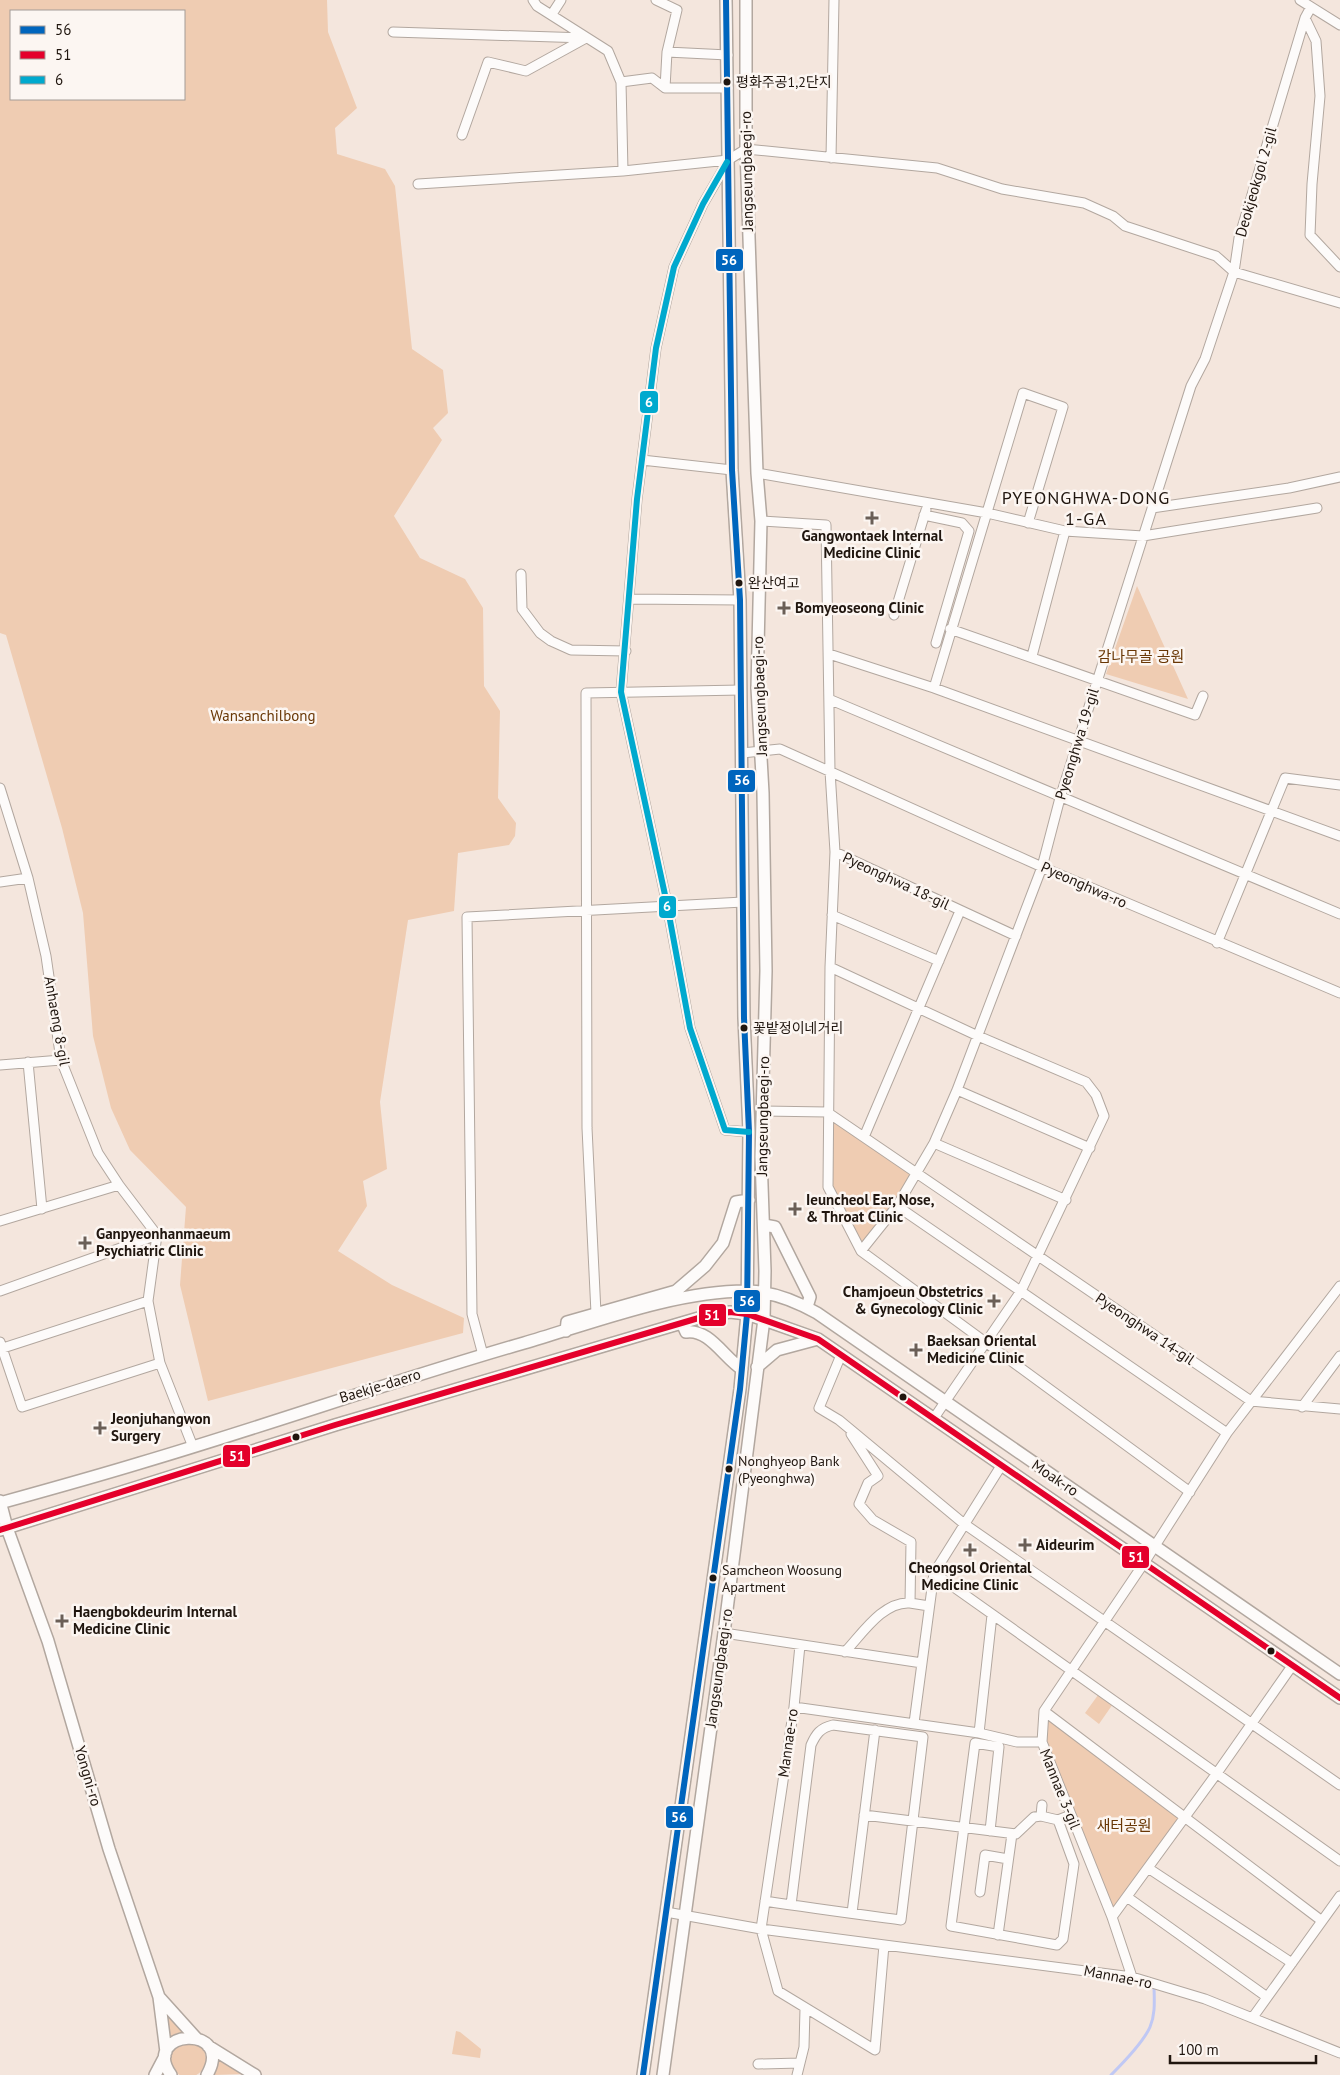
<svg xmlns="http://www.w3.org/2000/svg" width="1340" height="2075" font-family="'PT Sans','Noto Sans KR',sans-serif">
<style>
.green{fill:#efccb2;fill-rule:evenodd}
.lines{fill:none;stroke-linecap:round;stroke-linejoin:round}
.stream{stroke:#c0c8f4;stroke-width:3}
.minor-casing{stroke:#b2a79f;stroke-width:11}
.tertiary-casing{stroke:#b2a79f;stroke-width:14}
.minor{stroke:#fdfbfa;stroke-width:9}
.tertiary{stroke:#fdfbfa;stroke-width:11}
.bus-1-casing{stroke:#fcf6f2;stroke-width:10}
.bus-2-casing{stroke:#fcf6f2;stroke-width:10}
.bus-3-casing{stroke:#fcf6f2;stroke-width:10}
.bus-1{stroke:#0065bd;stroke-width:6}
.bus-2{stroke:#e4002b;stroke-width:6}
.bus-3{stroke:#00a9ce;stroke-width:6}
.bus-dot{fill:#20160f;stroke:#fcf6f2;stroke-width:2}
.poi-dot{fill:#6a5f57;stroke:#fcf6f2;stroke-width:2}
.labels{text-anchor:middle;stroke-width:5;stroke-linejoin:round;paint-order:stroke}
.bus-label{font-size:14px;fill:#20160f;stroke:#fcf6f2;text-anchor:start}
.street-label{font-size:15px;fill:#20160f;stroke:#fcf6f2}
.poi-label{font-size:15px;font-weight:bold;fill:#20160f;stroke:#fcf6f2;text-anchor:start}
.park-label{font-size:15px;fill:#693705;stroke:#fcf6f2}
.quarter-label{font-size:18px;letter-spacing:1px;fill:#20160f;stroke:#fcf6f2}
.line-badge{stroke:#fcf6f2;stroke-width:2}
.badge-label{font-size:14px;text-anchor:middle;font-weight:bold;fill:#fff}
</style>
<rect width="100%" height="100%" fill="#f4e6dd"/>
<!-- green -->
<path class="green" d="M0 0H327L328 32 357 108 335 128 337 154 385 169 395 186 412 349 443 370 448 413 433 428 442 440 394 516 420 558 465 579 483 608 484 686 500 711 498 798 516 823 515 836 509 845 458 853 454 911 408 920 380 1102 387 1169 363 1181 367 1206 338 1251 392 1285 464 1318 463 1333 208 1401 180 1285 186 1207 130 1150 111 1108 93 1036 83 913 62 828 6 635 0 633ZM11 11H184V99H11Z
M1137 586 1188 699 1106 674Z
M827 1112 916 1173 861 1251 828 1187Z
M1101 1691 1115 1701 1099 1724 1085 1713Z
M1044 1711 1185 1817 1112 1917 1042 1742Z
M162 2005 192 2036 168 2047Z
M456 2031 460 2032 481 2049 480 2058 452 2054Z
M170 2059a18 18 0 1 1 36 0a18 18 0 1 1-36 0Z
M214 2055 242 2072V2074L213 2075 216 2064Z"/>
<g class="lines">
<!-- stream -->
<path class="stream" d="M1111 2075C1123 2063 1143 2043 1150 2027 1156 2013 1154 1998 1154 1984"/>
<!-- minor casing -->
<g class="minor-casing">
<path id="minor" d="M533 0 537 6 608 51 621 82 652 78 665 88H728
M656 0 677 10 667 52 728 55
M1300 0 1340 25
M552 14 561 0
M1305 18 1316 41 1320 96 1312 184 1310 235 1340 267
M393 32 586 38 526 71 488 62 462 135
M621 82 623 171
M665 88 667 52
M831 158 834 0
M728 161 703 204 674 267 656 348 637 499 621 692 667 904 690 1028 725 1130 749 1132
M418 184 623 171 728 160 746 149 937 168 1002 189 1084 203 1113 216 1125 226 1216 256 1234 272 1340 303
M642 460 732 470
M757 473 987 513 1065 531 1143 536 1317 508
M1152 508 1289 488 1340 477
M924 515 962 523 969 531 936 643
M761 521 826 525 830 771 835 852 830 967 828 1187 861 1251 1190 1492
M521 574 522 609 540 633 551 641 571 650 626 651
M629 599 740 600
M894 615 926 510
M950 629 1195 715 1203 696
M829 654 934 688 1340 836
M1032 656 1065 531
M934 688 1023 393 1063 407 1028 523
M831 700 1340 914
M742 753 780 749 1042 867 1340 993
M0 788 28 878 46 956 61 1060 98 1153 119 1185 157 1235 148 1301 160 1363 193 1447
M835 852 1016 936
M0 882 28 878
M832 915 939 961
M1217 943 1285 778 1340 785
M830 967 978 1036 1086 1082 1096 1095 1104 1116 1021 1291 934 1418
M28 1062 42 1209
M0 1065 61 1060
M957 1090 1090 1148
M763 1111 827 1112 1251 1401 1340 1409
M864 1137 960 911
M934 1143 1066 1200
M897 1206 1227 1433
M0 1221 119 1185
M861 1251 897 1206 934 1143 957 1090 1042 867 1060 798 1191 386 1205 359 1234 272 1239 238 1305 18 1311 7
M0 1291 157 1235
M596 1313 587 1128 586 693 741 690
M0 1342 22 1407 160 1363
M0 1349 148 1301
M483 1355 472 1314 467 917 743 902
M841 1355 819 1408 839 1420 963 1523 1340 1785
M1302 1407 1340 1356
M851 1434 878 1476 868 1483 859 1504 873 1520 911 1542 910 1603 929 1606
M934 1573 1340 1861
M724 1633 922 1663
M800 1645 794 1707 761 1929 778 1991 875 2050 884 1945
M845 1652C862 1634 883 1601 910 1603
M794 1707 979 1733 1017 1742H1042
M1044 1711 1322 1921
M914 1723 934 1573 1001 1466
M979 1733 992 1615
M864 1815 1016 1834 1034 1817 1041 1816 1058 1820 1071 1815
M1041 1816 1042 1805
M990 1831 999 1747 975 1743 951 1926 1057 1945 1063 1939 1074 1864 1058 1820
M1148 1868 1292 1963
M980 1892 985 1855 1008 1859
M1127 1897 1267 1997
M765 1901C810 1908 856 1914 901 1920L923 1737 833 1725C820 1728 816 1734 811 1745L791 1905
M666 1912 761 1929 1132 1977 1205 1999 1340 2053
M852 1913 875 1730
M1112 1917 1217 1773 1292 1666
M998 1935 1012 1834
M1132 1977 1112 1917 1042 1742 1044 1711 1144 1563 1227 1433 1340 1286
M1253 2017 1340 1896
M758 2064 800 2063
M797 2075 804 2047 805 2009"/>
</g>
<!-- tertiary casing -->
<g class="tertiary-casing">
<path id="tertiary" d="M764 1225 775 1227 810 1297 807 1307
M682 1323 686 1332C709 1328 725 1359 742 1369
M566 1331 567 1322 676 1291 705 1266 723 1243 736 1202 749 1200
M757 1367 777 1350 818 1339
M0 1501 7 1528 48 1641 109 1849 159 1997 166 2052
M0 1503C47 1490 94 1477 140 1463 269 1425 395 1380 524 1343 592 1323 678 1290 749 1291 774 1292 796 1301 817 1313L1340 1674
M0 1530 335 1425 702 1317 730 1312 747 1314 818 1339 1340 1698
M159 1997 196 2038
M208 2046 255 2075
M155 2075 165 2056
M171 2075C139 2029 236 2023 207 2075
M643 2075 740 1389 747 1314 749 1132 744 1018 740 600 732 470 726 0
M663 2075 724 1633 764 1319 765 1271 761 1157 766 971 763 793 757 688 761 521 757 473 746 149V0"/>
</g>
<!-- minor -->
<use href="#minor" class="minor"/>
<!-- tertiary -->
<use href="#tertiary" class="tertiary"/>
<!-- bus-1 casing -->
<g class="bus-1-casing">
<path id="bus-1" d="M643 2075 740 1389 747 1314 749 1132 744 1018 740 600 732 470 726 0"/>
</g>
<!-- bus-2 casing -->
<g class="bus-2-casing">
<path id="bus-2" d="M0 1530 335 1425 702 1317 730 1312 747 1314 818 1339 1340 1698"/>
</g>
<!-- bus-3 casing -->
<g class="bus-3-casing">
<path id="bus-3" d="M727 162 703 204 674 267 656 348 637 499 621 692 667 904 690 1028 725 1130 749 1132"/>
</g>
<!-- bus-1 -->
<use href="#bus-1" class="bus-1"/>
<!-- bus-2 -->
<use href="#bus-2" class="bus-2"/>
<!-- bus-3 -->
<use href="#bus-3" class="bus-3"/>
</g>
<!-- markers -->
<g class="bus-dot">
<circle cx="727" cy="82" r="4.5"/>
<circle cx="739" cy="583" r="4.5"/>
<circle cx="744" cy="1028" r="4.5"/>
<circle cx="903" cy="1397" r="4.5"/>
<circle cx="296" cy="1437" r="4.5"/>
<circle cx="729" cy="1469" r="4.5"/>
<circle cx="713" cy="1578" r="4.5"/>
<circle cx="1271" cy="1651" r="4.5"/>
</g>
<g class="poi-dot">
<path d="M869.5 510.5h5v5h5v5h-5v5h-5v-5h-5v-5h5z"/>
<path d="M781.5 600.5h5v5h5v5h-5v5h-5v-5h-5v-5h5z"/>
<path d="M792.5 1201.5h5v5h5v5h-5v5h-5v-5h-5v-5h5z"/>
<path d="M82.5 1235.5h5v5h5v5h-5v5h-5v-5h-5v-5h5z"/>
<path d="M991.5 1293.5h5v5h5v5h-5v5h-5v-5h-5v-5h5z"/>
<path d="M913.5 1342.5h5v5h5v5h-5v5h-5v-5h-5v-5h5z"/>
<path d="M97.5 1420.5h5v5h5v5h-5v5h-5v-5h-5v-5h5z"/>
<path d="M1022.5 1537.5h5v5h5v5h-5v5h-5v-5h-5v-5h5z"/>
<path d="M967.5 1542.5h5v5h5v5h-5v5h-5v-5h-5v-5h5z"/>
<path d="M59.5 1613.5h5v5h5v5h-5v5h-5v-5h-5v-5h5z"/>
</g>
<g class="labels">
<!-- bus labels -->
<g class="bus-label">
<text x="736" y="87">평화주공1,2단지</text>
<text x="748" y="588">완산여고</text>
<text x="753" y="1033">꽃밭정이네거리</text>
<text x="738" y="1466">Nonghyeop Bank<tspan x="738" dy="17">(Pyeonghwa)</tspan></text>
<text x="722" y="1575">Samcheon Woosung<tspan x="722" dy="17">Apartment</tspan></text>
</g>
<!-- street labels -->
<g class="street-label">
<text transform="translate(747 171) rotate(-91)" y="5">Jangseungbaegi-ro</text>
<text transform="translate(1256 182) rotate(-74)" y="5">Deokjeokgol 2-gil</text>
<text transform="translate(760 696) rotate(-92)" y="5">Jangseungbaegi-ro</text>
<text transform="translate(1077 744) rotate(-73)" y="5">Pyeonghwa 19-gil</text>
<text transform="translate(896 881) rotate(25)" y="5">Pyeonghwa 18-gil</text>
<text transform="translate(1084 885) rotate(24)" y="5">Pyeonghwa-ro</text>
<text transform="translate(57 1021) rotate(80)" y="5">Anhaeng 8-gil</text>
<text transform="translate(763 1116) rotate(-89)" y="5">Jangseungbaegi-ro</text>
<text transform="translate(1145 1329) rotate(34)" y="5">Pyeonghwa 14-gil</text>
<text transform="translate(380 1386) rotate(-17)" y="5">Baekje-daero</text>
<text transform="translate(1055 1478) rotate(34)" y="5">Moak-ro</text>
<text transform="translate(719 1668) rotate(-82)" y="5">Jangseungbaegi-ro</text>
<text transform="translate(788 1743) rotate(-82)" y="5">Mannae-ro</text>
<text transform="translate(88 1776) rotate(74)" y="5">Yongni-ro</text>
<text transform="translate(1060 1789) rotate(68)" y="5">Mannae 3-gil</text>
<text transform="translate(1118 1977) rotate(11)" y="5">Mannae-ro</text>
</g>
<!-- poi labels -->
<g class="poi-label">
<text x="872" y="541" text-anchor="middle">Gangwontaek Internal<tspan x="872" dy="17">Medicine Clinic</tspan></text>
<text x="795" y="613">Bomyeoseong Clinic</text>
<text x="806" y="1205">Ieuncheol Ear, Nose,<tspan x="806" dy="17">&amp; Throat Clinic</tspan></text>
<text x="96" y="1239">Ganpyeonhanmaeum<tspan x="96" dy="17">Psychiatric Clinic</tspan></text>
<text x="983" y="1297" text-anchor="end">Chamjoeun Obstetrics<tspan x="983" dy="17">&amp; Gynecology Clinic</tspan></text>
<text x="927" y="1346">Baeksan Oriental<tspan x="927" dy="17">Medicine Clinic</tspan></text>
<text x="111" y="1424">Jeonjuhangwon<tspan x="111" dy="17">Surgery</tspan></text>
<text x="1036" y="1550">Aideurim</text>
<text x="970" y="1573" text-anchor="middle">Cheongsol Oriental<tspan x="970" dy="17">Medicine Clinic</tspan></text>
<text x="73" y="1617">Haengbokdeurim Internal<tspan x="73" dy="17">Medicine Clinic</tspan></text>
</g>
<!-- park labels -->
<g class="park-label">
<text x="1141" y="662">감나무골 공원</text>
<text x="263" y="721">Wansanchilbong</text>
<text x="1124" y="1831">새터공원</text>
</g>
<!-- quarter labels -->
<g class="quarter-label">
<text x="1086" y="504">PYEONGHWA-DONG<tspan x="1086" dy="21">1-GA</tspan></text>
</g>
</g>
<g class="line-badge">
<rect x="715" y="248" width="29" height="24" rx="5" fill="#0065bd"/>
<rect x="639" y="390" width="20" height="24" rx="5" fill="#00a9ce"/>
<rect x="727" y="769" width="29" height="24" rx="5" fill="#0065bd"/>
<rect x="658" y="895" width="19" height="24" rx="5" fill="#00a9ce"/>
<rect x="733" y="1289" width="28" height="24" rx="5" fill="#0065bd"/>
<rect x="698" y="1303" width="29" height="24" rx="5" fill="#e4002b"/>
<rect x="222" y="1444" width="29" height="24" rx="5" fill="#e4002b"/>
<rect x="1121" y="1545" width="29" height="24" rx="5" fill="#e4002b"/>
<rect x="665" y="1805" width="29" height="24" rx="5" fill="#0065bd"/>
</g>
<g class="badge-label">
<text x="729" y="265">56</text>
<text x="649" y="407">6</text>
<text x="742" y="785">56</text>
<text x="667" y="911">6</text>
<text x="747" y="1306">56</text>
<text x="712" y="1320">51</text>
<text x="237" y="1461">51</text>
<text x="1136" y="1562">51</text>
<text x="679" y="1822">56</text>
</g>
<!-- legend -->
<rect x="10" y="10" width="175" height="90" fill="#fcf6f2" stroke="#a49c97"/>
<rect x="20" y="26" width="25" height="8" fill="#0065bd" stroke="#a49c97"/>
<text x="55" y="35" font-size="15" fill="#20160f">56</text>
<rect x="20" y="51" width="25" height="8" fill="#e4002b" stroke="#a49c97"/>
<text x="55" y="60" font-size="15" fill="#20160f">51</text>
<rect x="20" y="76" width="25" height="8" fill="#00a9ce" stroke="#a49c97"/>
<text x="55" y="85" font-size="15" fill="#20160f">6</text>
<!-- scale -->
<path d="M1170 2055v8h146v-8" fill="none" stroke="#20160f" stroke-width="2.5"/>
<text x="1178" y="2055" font-size="15" fill="#20160f" stroke="#fcf6f2" stroke-width="4" paint-order="stroke">100 m</text>
</svg>
